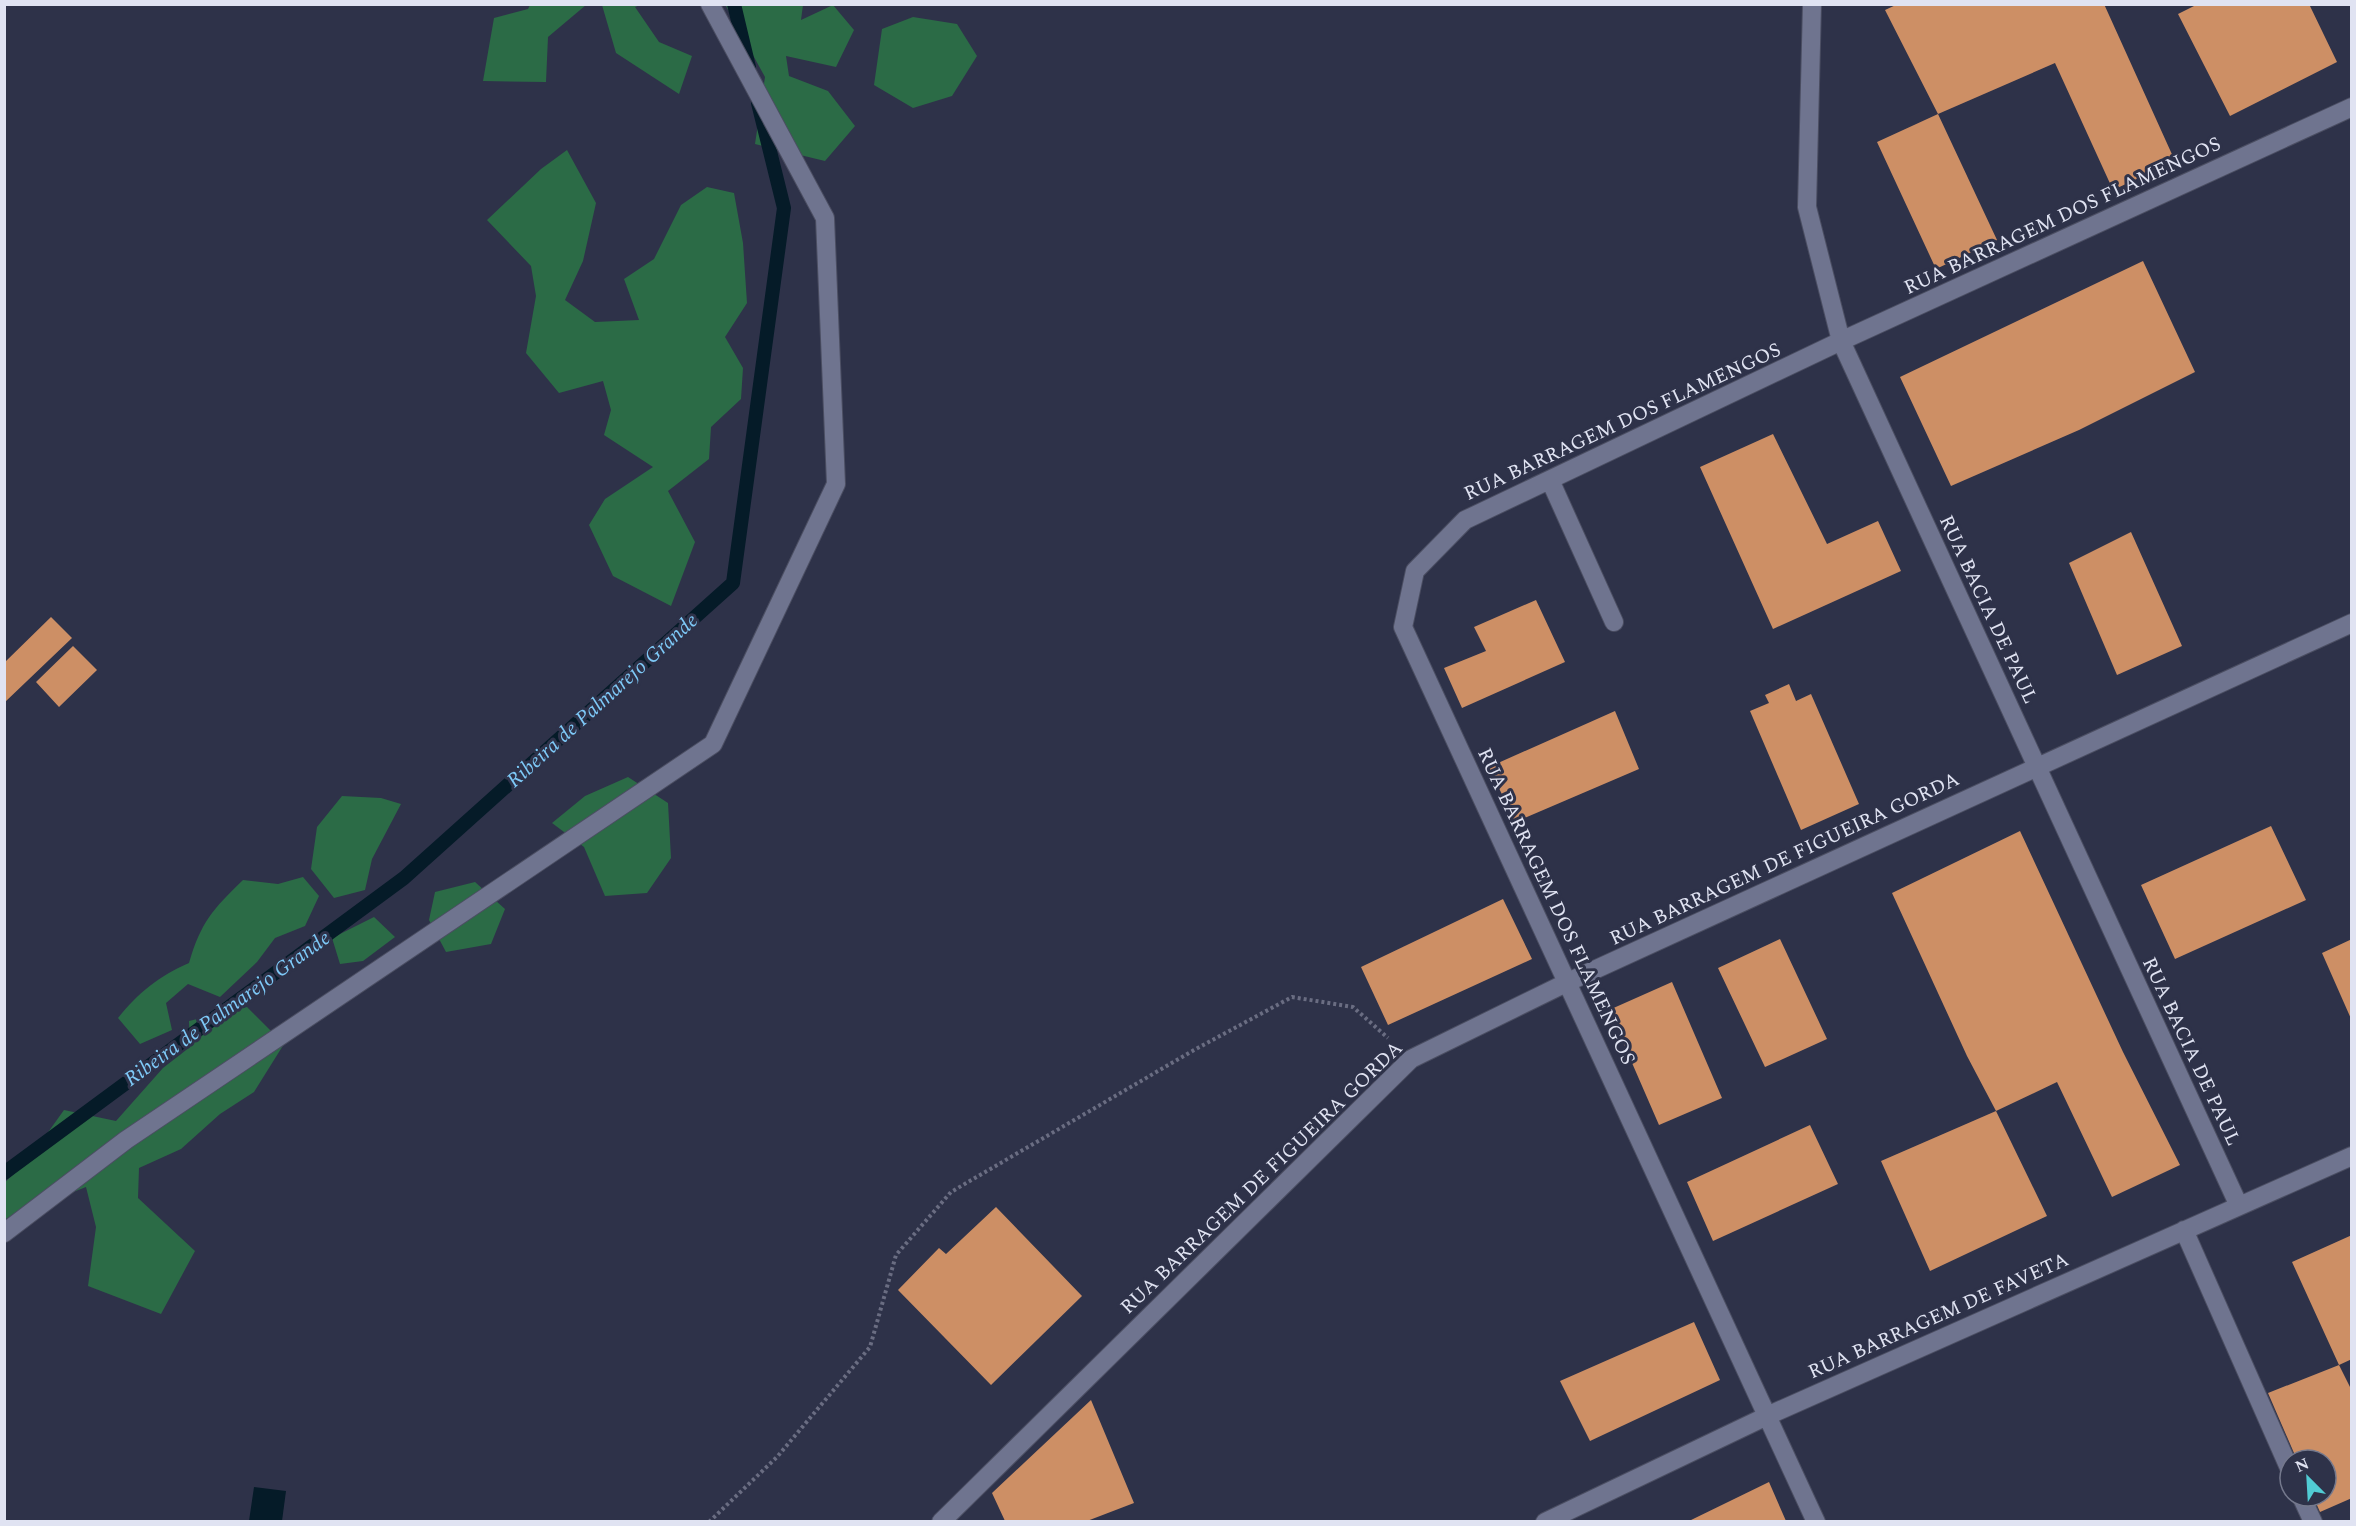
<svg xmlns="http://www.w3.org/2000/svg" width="2356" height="1526" font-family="Spectral,serif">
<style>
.green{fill:#2b6b46}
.water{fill:#051b28}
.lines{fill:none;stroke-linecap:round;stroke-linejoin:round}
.stream{stroke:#051b28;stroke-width:14}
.building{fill:#cd8f65}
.minor-casing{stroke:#4b4e62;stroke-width:20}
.path{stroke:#6a6d82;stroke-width:4;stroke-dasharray:3 3;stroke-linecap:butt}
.minor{stroke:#6f748f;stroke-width:18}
.labels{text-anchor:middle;stroke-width:6;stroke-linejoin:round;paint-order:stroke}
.street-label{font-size:20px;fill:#e0e3f2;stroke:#2e3249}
.water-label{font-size:21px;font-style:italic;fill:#7ec9f7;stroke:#2e3249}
</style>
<rect width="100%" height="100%" fill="#2e3249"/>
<!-- green -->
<path class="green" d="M730 4 803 5 801 20 833 5 854 30 836 67 786 56 789 76 828 91 855 126 825 161 755 144 765 77 726 6Z
M530 5H586L548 37 546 82 483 81 494 18 528 9Z
M602 5H640L635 7 659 42 692 56 679 94 616 53Z
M913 17 957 24 977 56 952 96 913 108 874 85 882 29Z
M567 150 596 203 583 261 565 300 595 322 639 320 624 279 654 259 681 205 707 187 734 193 743 243 747 303 725 337 743 368 741 399 711 427 709 459 668 491 695 542 671 606 613 576 589 525 605 499 653 467 604 435 611 410 603 381 559 393 526 353 536 296 531 266 487 220 541 169Z
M628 777 668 803 671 858 647 893 605 896 584 847 552 823 585 796Z
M342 796 381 798 401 804 372 859 365 890 334 898 311 869 317 827Z
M303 877 319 896 305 926 275 938 257 962 220 997 188 984 166 1003 172 1030 140 1044 118 1018C138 993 159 976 189 963 201 922 213 909 243 880L278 884Z
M475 882 505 909 491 944 446 952 429 920 435 892Z
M374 917 395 937 363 961 340 964 332 938Z
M247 1007 284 1044 254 1092 220 1114 181 1149 139 1168 138 1198 195 1251 161 1314 88 1286 96 1227 86 1187 5 1219 4 1183 26 1163 64 1110 116 1121 163 1068 190 1047 189 1021Z"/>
<!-- water -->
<path class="water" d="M254 1487 286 1491 282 1521H249Z"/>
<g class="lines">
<!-- stream -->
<path class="stream" d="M734 4 749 67
M4 1173 404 878 733 583 784 208 758 103"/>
</g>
<!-- building -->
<path class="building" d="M1898 4H2104L2175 161 2113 190 2055 63 1938 114 1885 10Z
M2198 4H2309L2337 62 2230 116 2178 14Z
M1938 114 1997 240 1936 269 1877 142Z
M2143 261 2195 372 2079 430 1951 486 1900 377Z
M1773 434 1827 544 1878 521 1901 571 1773 629 1700 467Z
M2131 532 2182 646 2117 675 2069 563Z
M1536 600 1565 662 1462 708 1444 668 1486 651 1474 627Z
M51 617 72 638 4 703V663Z
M73 646 97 670 59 707 36 682Z
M1789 684 1796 701 1811 694 1859 804 1801 830 1750 711 1769 703 1765 695Z
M1615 711 1639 769 1515 822 1489 767Z
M2271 826 2306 900 2175 959 2141 885Z
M2020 831 2123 1052 2180 1165 2112 1197 2057 1082 1996 1111 1967 1056 1892 893Z
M1503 899 1532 959 1388 1025 1361 967Z
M1780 939 1827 1039 1765 1067 1718 968Z
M2352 939V1021L2322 953Z
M1672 982 1722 1098 1659 1125 1609 1010Z
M1996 1111 2047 1216 1930 1271 1881 1161Z
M1810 1125 1838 1184 1713 1241 1687 1182Z
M996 1207 1082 1296 991 1385 898 1290 939 1248 946 1254Z
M2352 1235V1359L2339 1365 2292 1262Z
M1694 1322 1720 1380 1590 1441 1560 1381Z
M2339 1365 2352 1391V1498L2320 1512 2313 1496H2326V1460H2297L2268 1393Z
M1091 1400 1134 1503 1087 1521H1005L992 1493Z
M1769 1482 1786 1521H1689Z"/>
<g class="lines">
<!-- minor casing -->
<g class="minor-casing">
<path id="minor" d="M1812 4 1807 207 1841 341 2239 1206
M1550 480 1614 622
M2184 1230 2290 1470
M4 1233 126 1140 713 744 836 484 825 218 710 4
M2301 1496 2313 1522
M941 1522 1411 1059 1568 982 2352 623
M1545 1522 1767 1416 2352 1156
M1816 1522 1403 627 1415 571 1465 520 1841 341 2352 107"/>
</g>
<!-- path -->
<path class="path" d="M709 1522 777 1457 870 1347 896 1255 951 1192 1194 1050 1292 997 1353 1007 1388 1038"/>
<!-- minor -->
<use href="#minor" class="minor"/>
</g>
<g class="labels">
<!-- street labels -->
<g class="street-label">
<text transform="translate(2062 215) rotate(-25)" y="7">RUA BARRAGEM DOS FLAMENGOS</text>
<text transform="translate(1622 421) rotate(-25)" y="7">RUA BARRAGEM DOS FLAMENGOS</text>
<text transform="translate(1989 609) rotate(65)" y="7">RUA BACIA DE PAUL</text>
<text transform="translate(1784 858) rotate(-25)" y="7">RUA BARRAGEM DE FIGUEIRA GORDA</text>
<text transform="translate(1557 906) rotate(65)" y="7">RUA BARRAGEM DOS FLAMENGOS</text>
<text transform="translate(2192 1051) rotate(65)" y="7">RUA BACIA DE PAUL</text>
<text transform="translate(1261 1177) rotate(-44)" y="7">RUA BARRAGEM DE FIGUEIRA GORDA</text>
<text transform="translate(1938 1315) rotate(-24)" y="7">RUA BARRAGEM DE FAVETA</text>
</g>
<!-- water labels -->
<g class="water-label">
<text transform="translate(602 700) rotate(-42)" y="7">Ribeira de Palmarejo Grande</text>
<text transform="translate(227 1008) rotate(-36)" y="7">Ribeira de Palmarejo Grande</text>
</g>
</g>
<!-- border -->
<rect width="2356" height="1526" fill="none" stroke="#e0e3f2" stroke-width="12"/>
<!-- north arrow -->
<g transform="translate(2308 1478) rotate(336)"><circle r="28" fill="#2e3249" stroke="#75798d" stroke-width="1.5"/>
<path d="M0-4.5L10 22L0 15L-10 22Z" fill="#51ccd4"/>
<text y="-9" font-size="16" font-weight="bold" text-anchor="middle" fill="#e0e3f2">N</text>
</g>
</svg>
